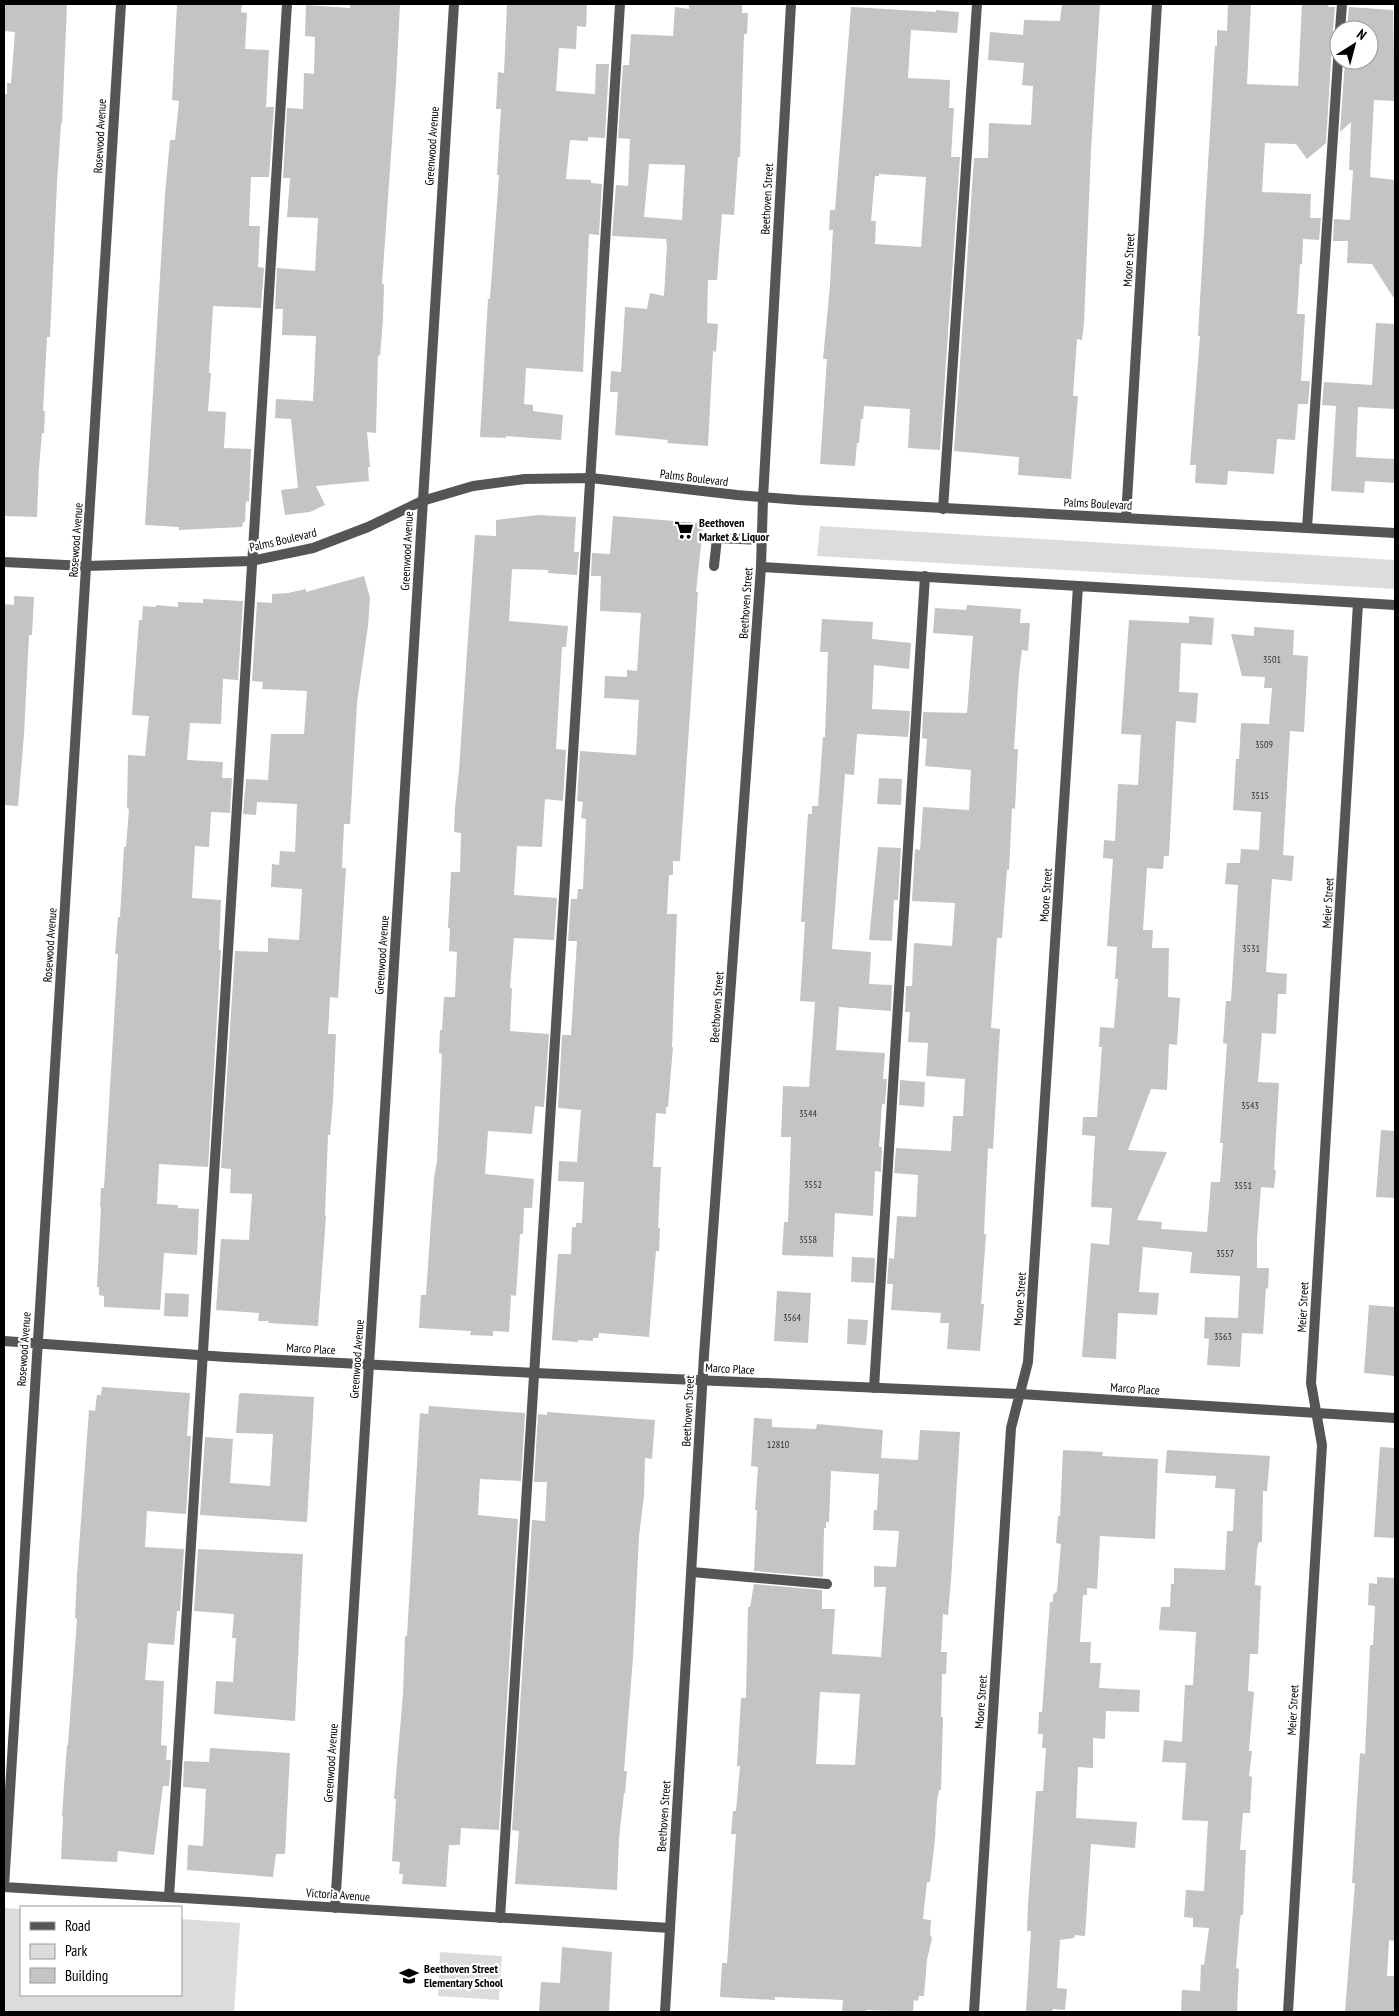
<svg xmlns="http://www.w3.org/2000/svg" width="1399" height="2016" font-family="'PT Sans Narrow',sans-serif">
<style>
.green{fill:#dcdcdc}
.building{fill:#c4c4c4;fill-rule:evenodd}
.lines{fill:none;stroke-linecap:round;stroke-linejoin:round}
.service{stroke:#555;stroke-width:10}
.minor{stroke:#555;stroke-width:10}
.tertiary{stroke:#555;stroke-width:10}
.labels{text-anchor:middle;stroke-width:4.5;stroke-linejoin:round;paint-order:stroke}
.number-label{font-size:10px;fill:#313131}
.street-label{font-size:12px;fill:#000;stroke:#fff}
.poi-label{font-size:12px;font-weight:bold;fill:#000;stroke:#fff;text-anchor:start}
</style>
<rect width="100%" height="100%" fill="#fff"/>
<!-- green -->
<path class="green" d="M820 526 1395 560V589L817 556Z
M4 1908 21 1909V1995H181V1919L240 1923 234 2012H4Z
M440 1952 502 1956 499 2000 438 1996Z"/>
<!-- building -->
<path class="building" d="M4 4H67L62 124 61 123 57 183 50 337H47L43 411H45L44 433H42L39 468 37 517 4 516V94H7V83H11L15 32 4 31Z
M177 4H242L241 12 247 13 245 49 269 50 266 107H274L269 177H251L249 226H260L258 267 264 268 261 308 213 306 209 373H211L208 411 226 412 224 448 251 449 249 502 246 501 245 522H243L242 527 179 530V527L145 525 165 194 170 140H175L179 101 172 100Z
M350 4H400L396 83 382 284H384L383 319 380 356 378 355 376 433 367 432 370 467H368L369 481 316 486 325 505 310 512 285 515 281 490 298 488 291 419 275 418 276 399 313 401 316 336 282 335 283 309H275L277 268 315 271 318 218 287 217 290 178H283L287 108 303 109 304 73 314 74 315 37 305 36 306 5 350 8Z
M507 4H587L586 27 577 26 576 49 559 48 556 91 595 94 596 64H609L605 138 588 137V141L570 140 566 179 591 180V183L602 184 599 235 589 234 583 372 526 368 524 404 533 405V411L563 415 561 440 506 436V438L480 437 488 299H490L499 175H497L501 109H496L498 72 504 73Z
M689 4H742V13H748L747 34H744L740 157H738L734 215 722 214 717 280H708L707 323 718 324 716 352 713 351 708 446 667 443 668 440 615 435 618 392H610L611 371 621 372 625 307 647 309 650 293 664 296 667 246 666 239 612 236 616 185 628 186 630 139 618 138 623 65H629L631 34 673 36 675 7 689 9ZM649 164 685 165 682 220 644 217Z
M1062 4H1100L1091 150 1084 323 1082 340 1077 339 1073 396H1078L1071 479 1018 475 1019 457 954 451 974 158H988L989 123 1031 125 1033 86 1022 85 1024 63 988 60 990 32 1023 35 1024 20 1060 21Z
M1228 4H1251L1247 84 1298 86 1302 4H1329L1328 7H1335L1333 30 1339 38 1334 41 1332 45 1326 143 1307 159 1296 144 1265 143 1262 192 1311 194 1310 218H1321L1319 240 1303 239 1302 264H1300L1297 314H1305L1301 381H1310L1308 404H1298L1295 440 1277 439 1274 474 1228 471 1227 485 1195 483 1196 465H1190L1200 336H1198L1200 300 1215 46H1217V30L1227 31Z
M851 7 936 12V10L959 12 957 33 911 30 908 78 950 80 949 108H954L951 157H960L940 450 908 448 910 409 864 406 863 419H861L859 443H857L855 466 820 464 827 359H823L830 285 833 230H829L830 210H835ZM879 174 926 177 921 247 875 244 876 221H871L875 176H879Z
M1349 7 1393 10 1395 101 1374 100 1370 177 1395 180V300L1372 264 1347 263 1348 241H1333L1334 219 1350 220 1353 170H1349L1351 122 1340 132 1345 60H1369V30H1347Z
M1376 323 1395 324V409L1358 407 1356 457 1395 459V483L1365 481 1364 493 1331 491 1336 406 1322 405 1324 382 1372 385Z
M539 515 576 517 574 552H579L577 575 548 573V570L512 569 509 621 568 626 566 647H562L556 749 566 750 563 801 545 799 542 847 517 846 514 895 557 898 554 940 514 938 510 988H512L510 1031 549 1034 544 1107 535 1106 532 1134 488 1131 485 1174 534 1179 532 1208H524L523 1234H520L516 1296 511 1295 509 1332 493 1331V1336L470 1335 471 1331 419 1328 421 1295H426L434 1178 437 1161 442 1054 439 1053 440 1030H442L444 997H455L457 952 449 951 450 928H448L451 872H460L461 833 454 832 455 808 459 770 475 535 496 536V520Z
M613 516 698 523V526L703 527 696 592H698L695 639 680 861H673V875H669L667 914H677L672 1047H673L668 1107H666V1114L656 1113 653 1167H661L658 1228H660L659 1251H656L649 1337 599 1333 598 1338H593V1341L578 1340V1342L552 1340 558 1254H571L572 1227H576V1223H582L584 1182 558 1181 559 1161 577 1162 581 1110 558 1108 562 1035H571L577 941H568L571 899H577L578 889H583L586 819 581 818 583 802 577 801 580 751 636 755 639 700 604 698 605 676 627 677V670L637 671 641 613 600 611 601 576H591L592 553 610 554Z
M364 576 370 598 368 626 357 703 350 824H344L342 868H346L338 998 330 997 328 1034H336L333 1101 330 1135H328L325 1216H326L318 1326 268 1323 269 1321H258L259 1313 216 1310 221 1239 249 1240 252 1194 230 1193 231 1169 221 1168 235 951 268 952V938L299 940 302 889 271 887 272 864 279 865 280 851 295 852 297 804 257 802 256 815 243 814 246 779 268 780 271 734H304L307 691 262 689 263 682 252 681 257 602 272 603V594L288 593 306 589V592Z
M14 596 34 597 32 635H29L24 735 18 806 4 805V604L14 605Z
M203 599 243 601 238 680 223 679 221 724 190 723 187 760 223 762 222 778H232L230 813 211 812 209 847 195 846 192 898 221 900 219 950H221L208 1167 159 1164 157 1204 178 1205V1208L199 1209 197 1255 164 1253 160 1310 104 1307V1296L99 1295V1287H97L101 1207H100L101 1188H104L118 954H115L118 917H120L124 847H126L129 809 127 808 128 755 145 756 149 716 132 715 139 620H142L143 606 156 607V605L178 607V602L203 603Z
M967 605 1021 609 1020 623H1030L1028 651 1022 650 1019 673 1014 749H1018L1015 809 1012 808 1009 870H1007L1002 938H997L991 1028 1000 1029 993 1149 988 1148 984 1234H986L981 1304H984L980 1351 947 1349 949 1323H940L941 1313 891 1310 893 1284H887L889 1258 894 1259 897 1216 916 1217 918 1175 894 1173 896 1148 951 1151 953 1116H963L965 1079 926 1076 928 1043 908 1042 910 1012H905L906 986H912L914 943 952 946 955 903 912 901 915 849 920 850 923 807 969 810 971 770 925 766 927 739 922 738 923 712 967 713 973 636 933 633 935 608 966 610Z
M1189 616 1214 618 1212 645 1181 643 1179 692 1198 693 1196 723 1176 721 1169 856H1164L1163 869 1147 868 1143 930H1153L1152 948H1169L1168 997 1180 998 1177 1045 1169 1044 1167 1090 1151 1089 1128 1150 1167 1152 1137 1220 1162 1222 1161 1229 1207 1232 1211 1182H1220L1223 1143H1220L1227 1044 1223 1043 1226 1001H1231L1238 885 1225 884 1227 863H1240L1241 849 1259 850 1261 812 1233 810 1236 759H1239L1241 723 1269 724 1272 688H1264L1265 677 1242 676 1231 634 1254 636V627L1294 630 1293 655 1308 656 1304 732 1290 731 1283 855 1294 856 1292 881 1272 879 1270 908 1266 972 1287 974 1286 994H1278L1276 1034 1262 1033 1258 1082 1279 1083 1274 1170H1276L1274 1188 1261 1187 1257 1239V1268H1269L1268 1289 1266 1288 1263 1334 1242 1333 1240 1367 1207 1365 1209 1339 1204 1338 1205 1317 1238 1318 1240 1276 1190 1273 1192 1252 1143 1247 1139 1292 1159 1293 1157 1315 1118 1313 1116 1359 1082 1357 1091 1243 1109 1245 1112 1208 1091 1207 1095 1136 1082 1135 1083 1117H1097L1102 1047H1099L1100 1027 1114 1028 1118 979H1115L1117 947 1107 946 1113 859 1103 858 1104 840 1115 841 1118 784 1138 785 1141 735 1121 734 1129 620 1189 623Z
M822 619 873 622 872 639 911 643 909 669 874 665 872 709 910 711 908 737 857 734 854 775 845 774 832 949 871 952 869 984 892 985 891 1011 839 1007 836 1050 885 1053 883 1079H887L885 1104H882L879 1147H882L881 1172 875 1171 873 1216 835 1213 833 1257 782 1255 784 1222H788L791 1137H781L783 1086 809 1087 815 1002 800 1001 805 922H801L808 814H812V806H818L823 737H825L828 652H820Z
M879 778 902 779 901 805 877 804Z
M878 847 901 848 898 900H894L892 941 869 940Z
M900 1080 925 1082 924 1107 899 1105Z
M1381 1130 1395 1131V1198L1376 1197Z
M852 1257 875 1258 874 1283 851 1282Z
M777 1291 811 1293 808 1343 774 1341Z
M165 1293 189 1294 188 1317 164 1316Z
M1369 1305 1395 1307V1376L1364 1373Z
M848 1319 868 1320 866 1345 847 1344Z
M102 1387 190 1393 187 1436H191L186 1514 147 1511 145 1547 184 1549 180 1611H177L174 1645 148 1643 145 1680 164 1681 161 1745 167 1746 166 1760H171L169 1786H163L154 1855 118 1851 117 1862 61 1859 63 1818 62 1815 67 1745H68L77 1619 75 1618 77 1575 89 1410 95 1411 97 1395H101Z
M241 1393 314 1397 307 1522 200 1515 205 1437 233 1439 230 1483 270 1486 273 1434 236 1433 239 1394Z
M429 1406 525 1413 521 1481 480 1479 478 1515 518 1519 499 1830 461 1828 460 1845H449L446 1887 402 1884 403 1874H399L400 1862 392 1861 396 1799H394L403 1694 405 1636H407L420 1413 428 1414Z
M547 1412 655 1420 652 1459 645 1458 644 1496 639 1536 633 1658 624 1771H627L625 1793H624L619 1839 617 1890 515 1884 519 1831 512 1830 532 1520 545 1521 547 1482H534L538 1414 547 1415Z
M754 1418 772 1419V1427L816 1429 817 1424 883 1430 881 1458 918 1460 920 1430 960 1432 951 1580 948 1615 943 1614 941 1652H947L946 1674H942L941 1717H943L941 1790H939L937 1801 935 1839 930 1882H927L923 1919 931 1920 930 1935 932 1938 927 1960 924 1996H919L918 2001 914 2000 913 2012 866 2010V2012H842L843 2000 775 1997V2000L720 1997 722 1963H727L736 1834H731L733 1811H736L740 1766H737L741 1698H746L748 1607H750L754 1584 822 1590V1609H835L832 1654 881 1657 886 1587H874V1566L896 1567 899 1531 873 1530 874 1510H877L879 1474 831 1471 829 1522H826V1528H824L823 1577 754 1571 757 1510H755L758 1467 751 1466ZM820 1692 860 1694 855 1765 816 1764Z
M1380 1447 1395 1448V1538L1374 1537Z
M1063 1450 1103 1452 1102 1456 1158 1459 1155 1539 1100 1536 1097 1589 1087 1588V1595H1083L1080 1642H1091L1090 1663H1101L1099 1688 1140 1690 1139 1712 1106 1711 1105 1739 1093 1738V1768L1078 1767 1076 1818 1137 1822 1135 1848 1091 1844 1085 1936 1075 1935 1074 1938 1060 1940 1057 1988 1067 1989 1065 2010 1053 2009 1052 2012H1026L1031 1931H1027L1028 1905 1036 1791H1043L1046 1748H1042L1043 1734H1038L1039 1712H1042L1050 1602H1053V1595L1057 1591 1061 1544 1056 1543 1058 1516H1060Z
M1167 1450 1270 1456 1267 1491H1263L1262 1542H1259L1257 1549 1255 1585 1261 1586 1258 1654H1250L1248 1691 1254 1692 1249 1751H1252L1249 1776 1252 1777 1250 1813H1243L1240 1850H1246L1243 1915H1241L1240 1919 1236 1968 1239 1969 1237 2012H1181L1182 1990 1200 1991 1201 1964 1204 1965 1209 1928 1193 1927V1918L1184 1917 1186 1890 1204 1891 1208 1821 1182 1820 1186 1763 1162 1762 1164 1740 1182 1742 1185 1685H1193L1196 1632 1159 1630 1161 1607H1170L1171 1584H1174V1568L1225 1570 1227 1531H1233L1235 1489 1215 1488 1216 1476 1165 1473Z
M198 1549 303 1554 295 1721 214 1714 216 1681 233 1682 236 1638H232L234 1614 194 1611Z
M1377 1577 1395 1578V1941L1389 1940 1387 1976H1395V2012H1345L1355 1883H1352L1360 1753 1365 1754 1370 1645H1373L1375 1606 1368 1605 1369 1583 1377 1584Z
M210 1748 290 1753 285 1854H276L273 1877 187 1870 188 1845 203 1846 206 1789 183 1787 184 1761 209 1762Z
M562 1947 612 1952 609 2012H539L541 1982 560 1983Z"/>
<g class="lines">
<!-- service -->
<path class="service" d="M1340 30 1342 4
M943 509 977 4
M1307 528 1339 45
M714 566 717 538 762 540
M874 1388 925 576
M692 1572 827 1584
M169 1897 287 4
M500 1918 620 4"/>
<!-- minor -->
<path class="minor" d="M1126 517 1157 4
M761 567 1395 605
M4 1341 226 1357 535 1373 1020 1394 1395 1418
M4 1887 121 4
M4 1887 670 1928
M335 1908 454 4
M974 2012 1011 1428 1028 1362 1078 586
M1288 2012 1322 1445 1311 1383 1358 603"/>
<!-- tertiary -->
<path class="tertiary" d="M4 562 86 566 251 561 313 548 368 527 422 501 473 486 525 479 591 478 737 495 799 500 1395 533
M665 2012 704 1355 761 567 763 498 791 4"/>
</g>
<!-- icons -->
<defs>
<g id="supermarket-bare" transform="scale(1.5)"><path d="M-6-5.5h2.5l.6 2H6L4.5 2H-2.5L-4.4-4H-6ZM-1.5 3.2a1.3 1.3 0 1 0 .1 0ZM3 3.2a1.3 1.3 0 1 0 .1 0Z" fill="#000" stroke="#fff" stroke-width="2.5" paint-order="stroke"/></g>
<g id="school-bare" transform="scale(1.5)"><path d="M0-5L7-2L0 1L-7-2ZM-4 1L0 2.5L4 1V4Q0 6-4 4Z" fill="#000" stroke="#fff" stroke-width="2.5" paint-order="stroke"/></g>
</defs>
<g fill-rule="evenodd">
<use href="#supermarket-bare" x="684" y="530"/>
<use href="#school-bare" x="409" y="1976"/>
</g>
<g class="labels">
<!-- number labels -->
<g class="number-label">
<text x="1272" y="663">3501</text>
<text x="1264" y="748">3509</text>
<text x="1260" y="799">3515</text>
<text x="1251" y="952">3531</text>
<text x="1250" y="1109">3543</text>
<text x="808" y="1117">3544</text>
<text x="813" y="1188">3552</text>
<text x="1243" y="1189">3551</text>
<text x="808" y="1243">3558</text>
<text x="1225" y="1257">3557</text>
<text x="792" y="1321">3564</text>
<text x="1223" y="1340">3563</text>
<text x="778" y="1448">12810</text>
</g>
<!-- street labels -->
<g class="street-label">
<text transform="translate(100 136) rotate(-87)" y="4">Rosewood Avenue</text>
<text transform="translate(432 146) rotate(-86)" y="4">Greenwood Avenue</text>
<text transform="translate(767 199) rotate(-87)" y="4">Beethoven Street</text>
<text transform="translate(1129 260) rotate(-87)" y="4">Moore Street</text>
<text transform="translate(694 478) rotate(7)" y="4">Palms Boulevard</text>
<text transform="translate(1098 504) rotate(3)" y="4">Palms Boulevard</text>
<text transform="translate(76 540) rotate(-86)" y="4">Rosewood Avenue</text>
<text transform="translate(283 540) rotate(-13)" y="4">Palms Boulevard</text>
<text transform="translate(407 551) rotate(-87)" y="4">Greenwood Avenue</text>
<text transform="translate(746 603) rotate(-86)" y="4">Beethoven Street</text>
<text transform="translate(1046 895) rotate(-86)" y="4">Moore Street</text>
<text transform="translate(1328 903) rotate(-87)" y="4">Meier Street</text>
<text transform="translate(50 945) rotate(-86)" y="4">Rosewood Avenue</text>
<text transform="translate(382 955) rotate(-86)" y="4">Greenwood Avenue</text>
<text transform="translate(717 1007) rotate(-86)" y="4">Beethoven Street</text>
<text transform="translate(1020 1299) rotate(-86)" y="4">Moore Street</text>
<text transform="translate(1303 1307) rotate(-87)" y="4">Meier Street</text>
<text transform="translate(24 1349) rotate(-86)" y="4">Rosewood Avenue</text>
<text transform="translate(311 1349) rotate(3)" y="4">Marco Place</text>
<text transform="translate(357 1359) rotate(-86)" y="4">Greenwood Avenue</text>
<text transform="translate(730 1369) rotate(3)" y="4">Marco Place</text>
<text transform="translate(1135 1389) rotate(4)" y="4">Marco Place</text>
<text transform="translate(688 1411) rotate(-87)" y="4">Beethoven Street</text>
<text transform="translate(981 1702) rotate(-86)" y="4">Moore Street</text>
<text transform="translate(1293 1710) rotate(-87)" y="4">Meier Street</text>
<text transform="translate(331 1763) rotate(-86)" y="4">Greenwood Avenue</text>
<text transform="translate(664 1816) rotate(-86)" y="4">Beethoven Street</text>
<text transform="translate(338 1895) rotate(4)" y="4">Victoria Avenue</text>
</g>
<!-- poi labels -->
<g class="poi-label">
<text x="699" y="527">Beethoven<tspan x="699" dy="14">Market &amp; Liquor</tspan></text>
<text x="424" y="1973">Beethoven Street<tspan x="424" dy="14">Elementary School</tspan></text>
</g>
</g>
<!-- border -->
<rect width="1399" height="2016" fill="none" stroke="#000000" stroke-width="10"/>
<!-- legend -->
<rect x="20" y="1906" width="162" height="90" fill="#ffffff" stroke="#999999"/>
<rect x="30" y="1922" width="25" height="8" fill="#555555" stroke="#999999"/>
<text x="65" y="1931" font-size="15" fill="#000000">Road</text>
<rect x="30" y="1944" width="25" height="15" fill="#dcdcdc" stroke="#999999"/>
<text x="65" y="1956" font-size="15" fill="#000000">Park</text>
<rect x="30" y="1968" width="25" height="15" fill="#c4c4c4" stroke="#999999"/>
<text x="65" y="1981" font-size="15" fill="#000000">Building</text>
<!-- north arrow -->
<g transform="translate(1354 45) rotate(36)"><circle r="24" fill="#ffffff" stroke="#999999"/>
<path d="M0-4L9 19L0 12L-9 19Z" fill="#000000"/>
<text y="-8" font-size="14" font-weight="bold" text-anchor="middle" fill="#000000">N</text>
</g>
</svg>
